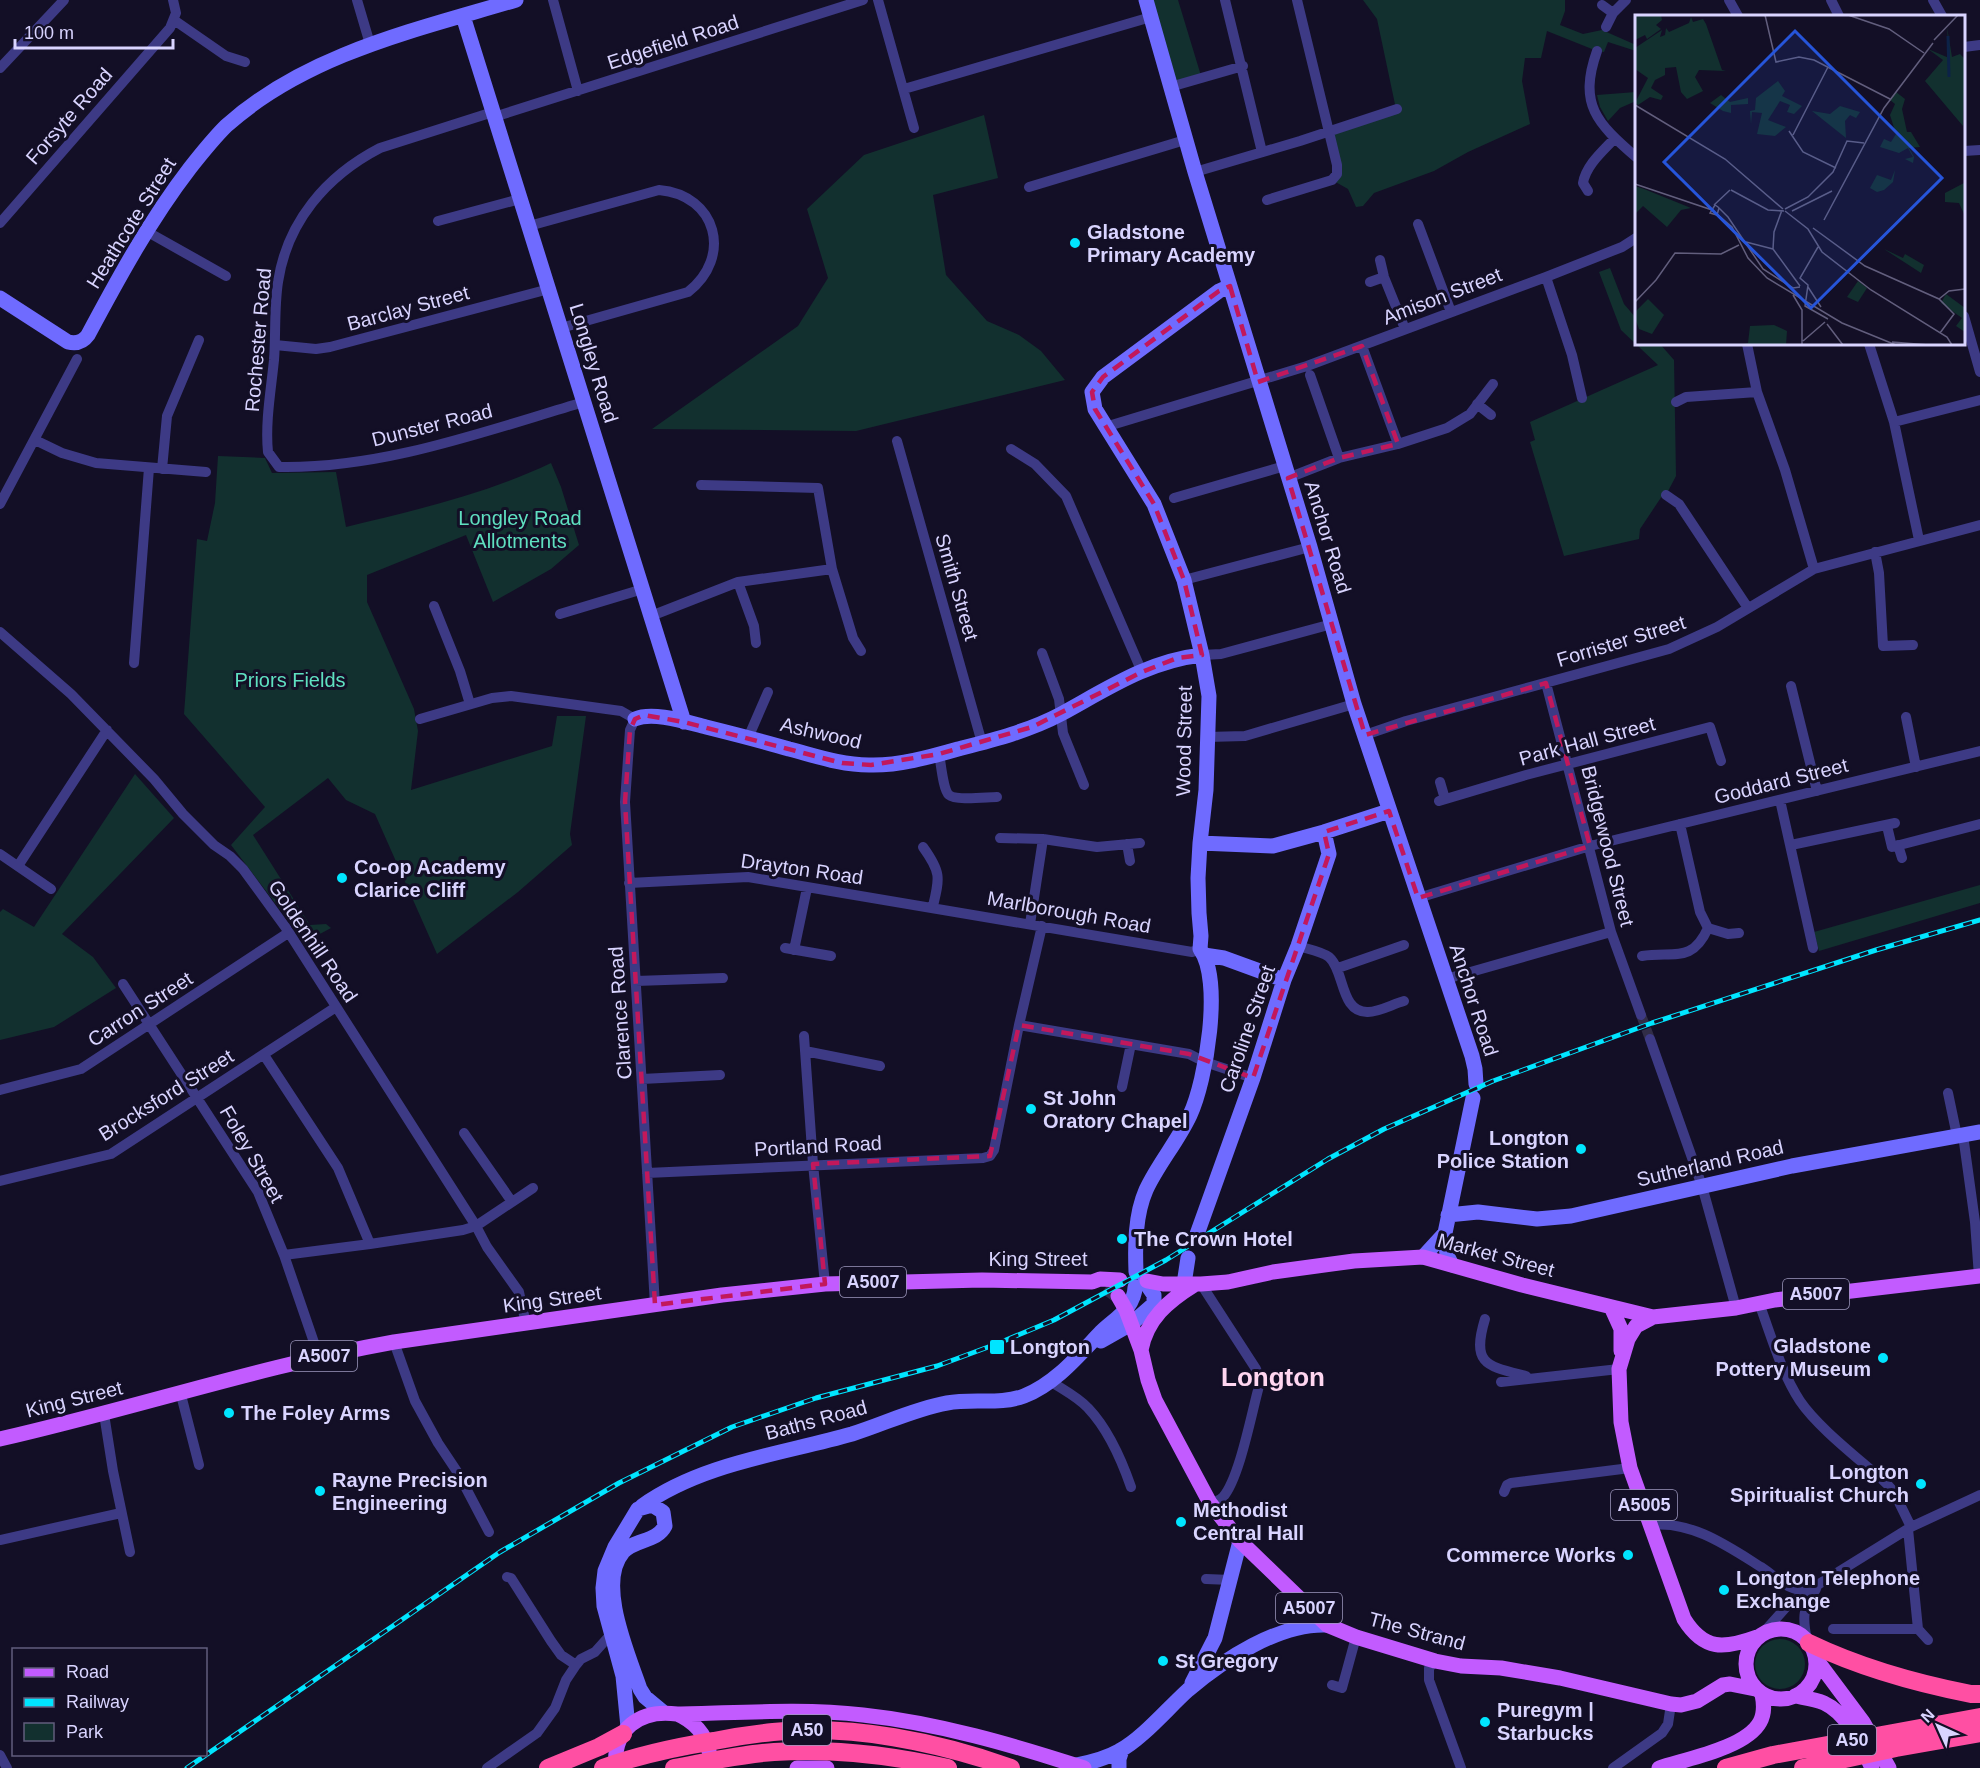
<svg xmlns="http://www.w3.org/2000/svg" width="1980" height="1768" font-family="Arial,sans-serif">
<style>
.green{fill:#12302f}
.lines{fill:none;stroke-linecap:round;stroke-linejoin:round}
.street-tunnel{stroke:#312d47;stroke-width:10;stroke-dasharray:10 5;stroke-linecap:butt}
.primary-tunnel{stroke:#312d47;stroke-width:15;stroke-dasharray:15 8;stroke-linecap:butt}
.street{stroke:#3d3a85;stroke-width:10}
.secondary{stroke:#6f6bff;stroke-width:15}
.primary{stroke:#c25bff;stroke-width:15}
.highway{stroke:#ff4fa3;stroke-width:18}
.rail-casing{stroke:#00e5ff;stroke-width:5}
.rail{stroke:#130f26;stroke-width:3;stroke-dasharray:9;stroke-linecap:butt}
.marked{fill:none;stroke:#c2185b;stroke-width:4.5;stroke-dasharray:12 8;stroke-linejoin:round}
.poi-dot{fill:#00e5ff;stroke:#130f26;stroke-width:2}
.labels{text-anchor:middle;stroke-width:6;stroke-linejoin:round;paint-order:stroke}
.shield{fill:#130f26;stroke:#9e99be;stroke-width:1.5}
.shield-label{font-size:18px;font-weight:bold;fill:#d9d4ff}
.street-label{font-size:20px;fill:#d9d4ff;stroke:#130f26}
.poi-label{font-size:20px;font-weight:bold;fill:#d9d4ff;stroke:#130f26;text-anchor:start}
.park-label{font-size:20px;fill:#5fe0c0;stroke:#130f26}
.district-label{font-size:26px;font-weight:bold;fill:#ffd6f0;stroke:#130f26}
.inset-river{fill:none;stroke:#0c2248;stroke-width:3}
.inset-road{fill:none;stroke:#625e7d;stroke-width:1.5}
.view{fill:#2655da;fill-opacity:0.15;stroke:#2655da;stroke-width:3}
.inset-edge{fill:none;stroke:#d9d4ff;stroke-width:3}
</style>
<rect width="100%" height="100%" fill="#130f26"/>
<!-- green -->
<path class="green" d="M1145 0H1178L1202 79 1170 87Z
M1363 0H1565V11L1560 25 1583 34 1602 30 1636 45V51L1608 42 1604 52 1597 51 1547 31 1541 58H1525L1522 81 1530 124 1468 152 1434 171 1374 193 1363 206 1356 207 1348 189 1332 180 1337 174 1328 132 1396 109 1377 19Z
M1636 92V101L1620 108 1608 121 1600 107 1597 95Z
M984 115 998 178 933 195 946 275 987 321 1019 335 1041 351 1065 380 856 431 652 429 798 326 828 278 807 209 864 155Z
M1610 268 1624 304 1636 318V344H1660L1674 360 1676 476 1666 495 1662 496 1640 529 1639 539 1564 556 1530 442 1535 440 1530 422 1658 365 1621 330 1599 272Z
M218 456 265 458 272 473 336 472 346 527C416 510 486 494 551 463L561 487 579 545 551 569 493 602 466 535 367 575V602L414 709 418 731 411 790 552 746 557 716H586L570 834 572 845 518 892 437 954 375 814 346 800 328 778 253 835 310 925 326 924 331 928 305 942 231 845 265 807 184 714 197 539 207 541 215 503Z
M135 774 174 818 62 934 93 957 116 988 54 1027 0 1040V912L3 909 34 927Z
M1980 885V903L1819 951 1814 932Z
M1755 1664a25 25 0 1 1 50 0a25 25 0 1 1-50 0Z"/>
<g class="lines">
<!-- street-tunnel -->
<path class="street-tunnel" d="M1641 1015 1650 1039"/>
<!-- primary-tunnel -->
<path class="primary-tunnel" d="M1106 1287 1118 1296"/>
<!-- street -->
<path class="street" d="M357 0 370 44
M553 0 578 91
M878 0 914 128
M1225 0 1262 152
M1729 0 1738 16
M1831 0 1839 16
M1933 0 1942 16
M1602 5 1613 13
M174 20 226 56 245 62
M1606 27 1613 13 1626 0
M1964 47 1980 45
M1597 51C1578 105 1597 123 1636 157
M0 68 64 0
M1170 87 1243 66
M904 89 1151 17
M493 112 380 148C326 176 287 222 278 282 274 308 276 334 274 360 271 390 265 423 268 452L279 467C383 469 485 431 584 402
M494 117 863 0
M1964 151 1980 150
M1195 172 1300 141 1397 109
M1029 187 1185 140
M1588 191 1583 183C1586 165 1603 151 1615 138
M1267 200 1332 180 1337 174V165L1297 0
M438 221 520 199
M0 223 170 28 176 13 173 0
M1418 224 1451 312
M529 226 659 190C717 195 733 257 688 292L561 328
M146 231 226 276
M1380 260 1384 277 1405 329
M1546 277 1572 355 1582 398
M1370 282 1384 277
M1964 316 1980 372
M1747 344 1757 392 1785 470 1814 569
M1869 344 1894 422 1919 540
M275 345 316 349 330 347 549 289
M1362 346 1398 444
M1310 375 1339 458
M1676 402 1686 397 1757 392
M1477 404 1491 415
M1894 422 1980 400
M1105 427 1307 366 1546 277 1622 247 1636 238
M35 440 62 453 96 463 206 472
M897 441 982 743
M1011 449 1035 464 1066 496 1142 672
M162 469 167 416 199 340
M1288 478 1339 458 1398 444 1447 428 1470 414 1493 384
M701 485 818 488 832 569 853 638 861 651
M1666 495 1679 504 1748 608
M1174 498 1285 466
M0 504 77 359
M1875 552 1879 573 1883 646 1913 645
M1184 580 1310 547
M738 582 754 626 756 643
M434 606 460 671 470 704
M560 614 643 589
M651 616 738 582 832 569
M0 632 71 694 154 779 183 814 214 845 230 856 243 869 286 928 476 1226 487 1247 519 1292 526 1324
M1042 653 1059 699 1063 733 1084 785
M1202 655 1221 654 1332 624
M134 663 149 468
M1546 683 1611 932 1641 1015
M1791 686 1817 791
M1906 717 1916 767
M420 719 492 698 511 696 621 711 635 719 630 730 625 802 655 1305
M1365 735 1406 721 1669 649 1717 627 1814 569 1980 525
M1207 737 1245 736 1354 704
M748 738 768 692
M939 754C941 763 943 790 949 795 956 801 987 797 997 797
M1440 782 1445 799
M1780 800 1813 948
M1439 801 1526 775 1710 727 1721 761
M1680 824 1700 912 1708 928
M1887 826 1892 847 1980 824
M1000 838 1043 839 1097 847 1140 843
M1127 844 1130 861
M1791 845 1895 823
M1898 845 1902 858
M923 847C941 872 940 877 933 906
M0 854 51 889
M18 866 107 730
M629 883 748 877 1192 952 1200 949
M1418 898 1590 846 1980 751
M1030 924 1043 839
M1708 928 1728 934 1739 933
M1298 946C1307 949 1321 951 1329 957 1345 971 1340 1013 1368 1012 1379 1012 1393 1004 1404 1001
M785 948 831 956
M794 950 807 888
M1642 956C1673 951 1692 964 1708 928
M1338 968 1404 945
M1446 979 1611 932
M636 981 723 978
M123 984 258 1192 284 1255 319 1357
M1019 1025 1189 1054 1205 1062 1253 1078
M804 1036 813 1164 825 1284
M1650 1039 1702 1186 1736 1308
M805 1051 880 1066
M264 1055 338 1168 370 1244
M642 1079 720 1075
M1122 1087 1131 1044
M0 1090 81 1069 288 933
M1948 1093 1957 1136
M464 1133 512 1202
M1963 1135 1975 1222 1979 1276
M647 1173 983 1158 990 1156 994 1150 1019 1025 1042 926
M0 1181 111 1154 336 1007
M284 1255 370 1244 463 1230 476 1226 533 1188
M1201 1284 1256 1369 1260 1380 1258 1390C1251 1416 1239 1479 1223 1497 1219 1501 1215 1502 1210 1503
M1759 1303C1771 1335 1781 1372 1800 1401 1819 1429 1862 1461 1887 1484L1894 1492 1911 1527
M1485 1319C1471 1365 1487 1366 1526 1376
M394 1342 415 1401 438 1443 458 1473 489 1532
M1050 1381C1062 1389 1078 1397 1088 1408 1108 1429 1122 1461 1131 1487
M1501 1382 1619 1369
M180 1391 199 1465
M104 1414 113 1471 130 1552
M1504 1492 1507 1485 1511 1483 1630 1468
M1651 1525C1691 1520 1729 1547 1761 1567 1779 1579 1787 1591 1810 1591
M1908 1529 1918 1629 1928 1640
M0 1540 121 1513
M507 1577 511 1578 551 1641 561 1655 576 1665
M1206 1579 1231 1580
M1833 1629H1918
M1762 1634 1788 1605 1819 1584 1911 1527 1980 1495
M1807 1640C1802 1616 1803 1609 1816 1589
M1435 1661 1429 1668V1680L1461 1768
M1332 1685 1342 1688 1356 1637
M0 1755 7 1768
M487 1768 537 1733 555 1708 566 1680 576 1665 581 1659 595 1652 612 1633
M1613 1768 1662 1733 1668 1724 1671 1704"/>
<!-- secondary -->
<path class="secondary" d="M1146 0 1195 172 1310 547 1354 704 1472 1056 1475 1069 1476 1084
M463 16 684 722
M0 298 68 342C76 344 83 342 88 335 119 277 150 220 190 168 201 154 213 139 226 126 306 54 416 30 516 0
M635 719C653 711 686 722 706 727 734 734 762 741 789 749 816 756 841 765 869 765 898 766 930 757 958 749 993 740 1029 731 1061 714 1107 689 1148 661 1202 655
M1200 843 1273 846 1324 832 1389 811
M1204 955 1224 958 1284 980
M1448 1215 1478 1212 1537 1219 1571 1216 1792 1166 1980 1132
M1196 1237 1253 1078 1284 980 1298 946 1329 854 1324 832
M1423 1257 1445 1233
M1452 1265 1447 1255 1445 1233 1473 1098
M1136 1272C1135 1246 1135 1215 1146 1190 1158 1164 1178 1141 1190 1115 1206 1081 1223 980 1200 949L1201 936 1199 913 1198 878 1200 843 1206 790 1209 696 1202 655 1184 580 1154 504 1095 409 1092 392 1103 377 1219 291 1230 286
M1184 1284 1188 1258
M1101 1341 1131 1324 1154 1304V1295L1145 1282
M642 1506C702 1463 782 1454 852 1434 884 1424 914 1409 947 1403 972 1398 1000 1405 1024 1396 1055 1384 1078 1356 1101 1332 1109 1324 1120 1317 1127 1308 1132 1301 1135 1295 1135 1287
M1192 1683 1215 1638 1240 1541
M628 1727 623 1676 604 1606 603 1588 605 1571 615 1547 638 1509 652 1505 663 1512 665 1526C657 1542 635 1539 623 1552 596 1583 629 1656 640 1689L645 1697 663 1712
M1076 1765C1092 1762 1105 1759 1119 1751 1142 1739 1168 1708 1188 1690 1223 1660 1279 1623 1327 1625
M1119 1768V1759L1122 1750"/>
<!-- primary -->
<path class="primary" d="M1147 1281 1163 1284H1201L1228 1282 1273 1272 1354 1261 1423 1257 1522 1285 1653 1317 1736 1308 1775 1300 1980 1276
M1118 1296 1126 1310 1141 1350 1148 1380 1155 1400 1210 1503 1240 1541 1327 1625 1356 1637 1435 1661 1461 1666 1501 1668 1560 1678 1671 1704 1681 1705 1697 1701 1723 1685 1730 1684 1755 1689
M1611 1307 1621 1329V1351
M1653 1317 1636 1326 1628 1339 1619 1369 1621 1422 1630 1468 1684 1619C1704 1651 1724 1649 1757 1637
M1141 1350C1147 1319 1168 1301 1194 1285
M0 1439C132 1409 261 1366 394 1342L722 1295 825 1284 982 1280 1092 1282 1100 1279 1120 1280
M1746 1664a35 35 0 1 1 70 0a35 35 0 1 1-70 0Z
M1816 1659 1863 1722 1889 1768
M1795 1696C1805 1698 1815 1699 1824 1703 1848 1714 1861 1745 1872 1768
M677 1714C693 1721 705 1733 709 1751
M616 1768C612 1729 640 1709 677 1714 738 1713 802 1708 863 1715 938 1723 1013 1745 1084 1768
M797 1768H827
M1659 1768C1686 1759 1746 1748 1760 1722 1765 1713 1764 1704 1762 1694"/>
<!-- highway -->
<path class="highway" d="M1809 1643C1861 1668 1915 1683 1971 1694H1980
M548 1768 599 1747 623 1734
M603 1768C639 1755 676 1747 714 1741 733 1737 753 1734 773 1732 851 1724 938 1742 1011 1768
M674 1768C707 1762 741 1754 774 1752 833 1748 891 1755 948 1768
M1726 1768 1773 1755 1980 1717
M1803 1768 1896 1748 1980 1733"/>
<!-- rail casing -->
<g class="rail-casing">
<path id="rail" d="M187 1768 500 1552 619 1483 732 1427 816 1398 937 1366 999 1343 1054 1320 1166 1260 1328 1159 1384 1129 1493 1081 1652 1023 1876 950 1980 920"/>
</g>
<!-- rail -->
<use href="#rail" class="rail"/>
</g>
<!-- marked area -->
<path class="marked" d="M1230 286 1258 382 1362 346 1398 444 1339 458 1288 478 1365 735 1546 683 1590 846 1418 898 1389 811 1324 832 1329 854 1253 1078 1189 1054 1019 1025 990 1156 813 1164 825 1284 655 1305 625 802 630 730 635 719 644 715 684 722 842 763 871 765 939 754 1032 727 1142 672 1177 658 1202 655 1184 580 1154 504 1095 409 1092 392 1103 377 1219 291Z"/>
<!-- markers -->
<g class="poi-dot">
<circle cx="1075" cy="243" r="6"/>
<circle cx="342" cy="878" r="6"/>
<circle cx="1031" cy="1109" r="6"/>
<circle cx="1581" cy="1149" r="6"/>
<circle cx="1122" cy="1239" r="6"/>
<rect x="989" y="1339" width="16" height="16" rx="3"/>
<circle cx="1883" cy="1358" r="6"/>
<circle cx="229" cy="1413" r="6"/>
<circle cx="1921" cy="1484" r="6"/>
<circle cx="320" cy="1491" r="6"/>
<circle cx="1181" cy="1522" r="6"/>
<circle cx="1628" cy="1555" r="6"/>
<circle cx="1724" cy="1590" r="6"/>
<circle cx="1163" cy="1661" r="6"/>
<circle cx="1485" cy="1722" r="6"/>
</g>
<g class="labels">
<!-- shield labels -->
<g class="shield">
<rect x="840" y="1267" width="66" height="30" rx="4.5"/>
<rect x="1783" y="1279" width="66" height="30" rx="4.5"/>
<rect x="291" y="1341" width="66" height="30" rx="4.5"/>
<rect x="1611" y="1490" width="66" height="30" rx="4.5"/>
<rect x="1276" y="1593" width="66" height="30" rx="4.5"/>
<rect x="783" y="1715" width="48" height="30" rx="4.5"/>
<rect x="1828" y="1725" width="48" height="30" rx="4.5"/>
</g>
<g class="shield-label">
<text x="873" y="1288">A5007</text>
<text x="1816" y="1300">A5007</text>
<text x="324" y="1362">A5007</text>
<text x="1644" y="1511">A5005</text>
<text x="1309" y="1614">A5007</text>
<text x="807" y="1736">A50</text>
<text x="1852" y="1746">A50</text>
</g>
<!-- street labels -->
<g class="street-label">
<text transform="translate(673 42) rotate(-18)" y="7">Edgefield Road</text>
<text transform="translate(69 116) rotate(-49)" y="7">Forsyte Road</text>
<text transform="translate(131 223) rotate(-58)" y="7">Heathcote Street</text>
<text transform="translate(1442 296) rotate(-21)" y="7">Amison Street</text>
<text transform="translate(408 308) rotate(-15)" y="7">Barclay Street</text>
<text transform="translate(258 340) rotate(-85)" y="7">Rochester Road</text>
<text transform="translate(594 363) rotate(73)" y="7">Longley Road</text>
<text transform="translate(432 425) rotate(-14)" y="7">Dunster Road</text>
<text transform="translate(1328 537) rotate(73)" y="7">Anchor Road</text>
<text transform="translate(957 587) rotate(74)" y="7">Smith Street</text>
<text transform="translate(1621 641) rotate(-17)" y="7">Forrister Street</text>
<text transform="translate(821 733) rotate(13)" y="7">Ashwood</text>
<text transform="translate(1184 741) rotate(-89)" y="7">Wood Street</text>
<text transform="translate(1587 741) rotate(-15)" y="7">Park Hall Street</text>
<text transform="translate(1781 781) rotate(-14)" y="7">Goddard Street</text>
<text transform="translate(1608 846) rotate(76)" y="7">Bridgewood Street</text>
<text transform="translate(802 869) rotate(8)" y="7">Drayton Road</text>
<text transform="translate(1069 912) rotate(10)" y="7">Marlborough Road</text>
<text transform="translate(313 941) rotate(56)" y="7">Goldenhill Road</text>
<text transform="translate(1474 1000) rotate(72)" y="7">Anchor Road</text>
<text transform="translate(140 1009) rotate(-33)" y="7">Carron Street</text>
<text transform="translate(620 1013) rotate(-94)" y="7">Clarence Road</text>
<text transform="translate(1247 1029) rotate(-71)" y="7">Caroline Street</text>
<text transform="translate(166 1095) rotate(-32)" y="7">Brocksford Street</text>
<text transform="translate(818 1146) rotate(-3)" y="7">Portland Road</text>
<text transform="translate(252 1154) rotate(60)" y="7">Foley Street</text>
<text transform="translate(1710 1163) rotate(-13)" y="7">Sutherland Road</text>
<text transform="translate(1496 1255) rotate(15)" y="7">Market Street</text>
<text x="1038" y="1266">King Street</text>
<text transform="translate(552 1299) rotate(-8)" y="7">King Street</text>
<text transform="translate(74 1399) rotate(-14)" y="7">King Street</text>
<text transform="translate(816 1420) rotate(-15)" y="7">Baths Road</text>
<text transform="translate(1417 1631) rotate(15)" y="7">The Strand</text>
</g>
<!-- poi labels -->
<g class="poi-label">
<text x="1087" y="239">Gladstone<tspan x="1087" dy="23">Primary Academy</tspan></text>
<text x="354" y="874">Co-op Academy<tspan x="354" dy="23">Clarice Cliff</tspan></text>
<text x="1043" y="1105">St John<tspan x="1043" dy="23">Oratory Chapel</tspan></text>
<text x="1569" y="1145" text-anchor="end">Longton<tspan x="1569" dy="23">Police Station</tspan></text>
<text x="1134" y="1246">The Crown Hotel</text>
<text x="1871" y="1353" text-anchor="end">Gladstone<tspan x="1871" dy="23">Pottery Museum</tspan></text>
<text x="1010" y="1354">Longton</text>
<text x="241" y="1420">The Foley Arms</text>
<text x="1909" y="1479" text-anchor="end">Longton<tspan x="1909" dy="23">Spiritualist Church</tspan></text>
<text x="332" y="1487">Rayne Precision<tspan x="332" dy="23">Engineering</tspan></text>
<text x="1193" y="1517">Methodist<tspan x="1193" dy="23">Central Hall</tspan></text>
<text x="1616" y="1562" text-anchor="end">Commerce Works</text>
<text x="1736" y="1585">Longton Telephone<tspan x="1736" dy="23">Exchange</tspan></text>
<text x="1175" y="1668">St Gregory</text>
<text x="1497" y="1717">Puregym |<tspan x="1497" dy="23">Starbucks</tspan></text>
</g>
<!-- park labels -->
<g class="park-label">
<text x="520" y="525">Longley Road<tspan x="520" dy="23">Allotments</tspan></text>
<text x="290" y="687">Priors Fields</text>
</g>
<!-- district labels -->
<g class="district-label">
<text x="1273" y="1386">Longton</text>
</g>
</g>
<!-- overview -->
<g transform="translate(1635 15)">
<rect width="330" height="330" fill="#130f26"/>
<path d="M0 0H26L27 5 21 10 26 14 12 24 10 20 0 25ZM56 2 58 7 68 4 71 9 87 55 91 56 64 55 60 62 68 76 52 84 46 77 41 52 30 53V60L20 65 16 73 28 81 26 85 15 82 3 90 0 88 13 63 0 54V33L27 15 25 22 30 20 31 13 34 17 54 8ZM312 12 317 42 325 39 330 44 328 111 290 66 308 45 293 34 314 43ZM143 66 150 76 147 81 167 91 159 99 152 97 155 90 145 86 133 105 151 112 140 121 122 119 127 98 117 97 116 109 115 96 120 95 121 83ZM261 77 270 84 267 94 272 117H276L285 132 274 133 279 142 278 148 270 144 278 142 273 133 264 138 245 132 249 124 256 127 261 119 255 100 260 89 255 85ZM86 80 95 87 113 83V89L96 90V98L88 96 75 88ZM205 91 225 97 221 103 215 100 210 106 211 123 177 96 195 99ZM260 155 258 167 249 175 242 177 235 173 242 160 256 165ZM329 168 330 169V201L324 188 310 187V178ZM0 171 9 174 56 193 46 195 32 212 8 191 0 199ZM249 234 268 243 270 239 289 250 286 258ZM223 266 232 273 223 287 212 282ZM311 279 330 293V317L321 311 327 303 306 288ZM13 284 29 300 17 319 4 314 0 303V297ZM139 310 152 316 151 330H105L113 328 115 311Z" fill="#12302f"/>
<path class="inset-river" d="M313 21 314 62"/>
<path class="inset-road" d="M130 0 141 47 164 42 179 45 255 84M213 0 254 14 289 38M299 25 323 0M0 90 90 144 148 194M154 116 168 137 201 153M158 120 193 52M0 169 77 195 97 212 113 243 132 263 207 308 261 330M96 175 133 195 149 196M79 190 95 175M84 193 82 200 75 198 80 190 83 192 93 202 128 254 158 273 165 272M150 194 173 182 198 157 212 126 229 128M147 195 139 217 138 234 165 271M150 196 173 214 187 237 236 275 312 322 317 330M157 196 197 176M189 205 249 93 298 28M178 213 230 251 304 284 319 299 305 318M111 227 138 234M183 232 165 263 173 270 170 291 193 304M173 272 186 292M158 280 167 295V330M304 284 314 276 330 274M0 287 21 265 40 238 86 239 104 230M192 309 208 330M168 326 190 307M257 327 294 330"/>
<path class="view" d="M160 16 307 163 176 293 29 147Z"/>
<rect width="330" height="330" class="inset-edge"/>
</g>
<!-- legend -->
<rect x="12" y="1648" width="195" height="108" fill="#130f26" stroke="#625e7d" stroke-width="1.5"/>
<rect x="24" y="1668" width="30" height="9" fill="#c25bff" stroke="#625e7d" stroke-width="1.5"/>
<text x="66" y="1678" font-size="18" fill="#d9d4ff">Road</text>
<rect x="24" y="1698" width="30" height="9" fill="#00e5ff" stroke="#625e7d" stroke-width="1.5"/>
<text x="66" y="1708" font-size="18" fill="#d9d4ff">Railway</text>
<rect x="24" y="1723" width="30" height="18" fill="#12302f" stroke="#625e7d" stroke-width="1.5"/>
<text x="66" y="1738" font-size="18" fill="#d9d4ff">Park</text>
<!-- north arrow -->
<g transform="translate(1938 1726) rotate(315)" stroke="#130f26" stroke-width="4.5" paint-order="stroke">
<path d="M0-4.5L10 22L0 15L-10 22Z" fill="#d9d4ff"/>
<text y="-9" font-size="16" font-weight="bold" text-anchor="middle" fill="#d9d4ff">N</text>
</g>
<!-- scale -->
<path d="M15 39v9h158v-9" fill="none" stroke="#d9d4ff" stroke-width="3"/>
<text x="24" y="39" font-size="18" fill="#d9d4ff" stroke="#130f26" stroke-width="4.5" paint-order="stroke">100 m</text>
</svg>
